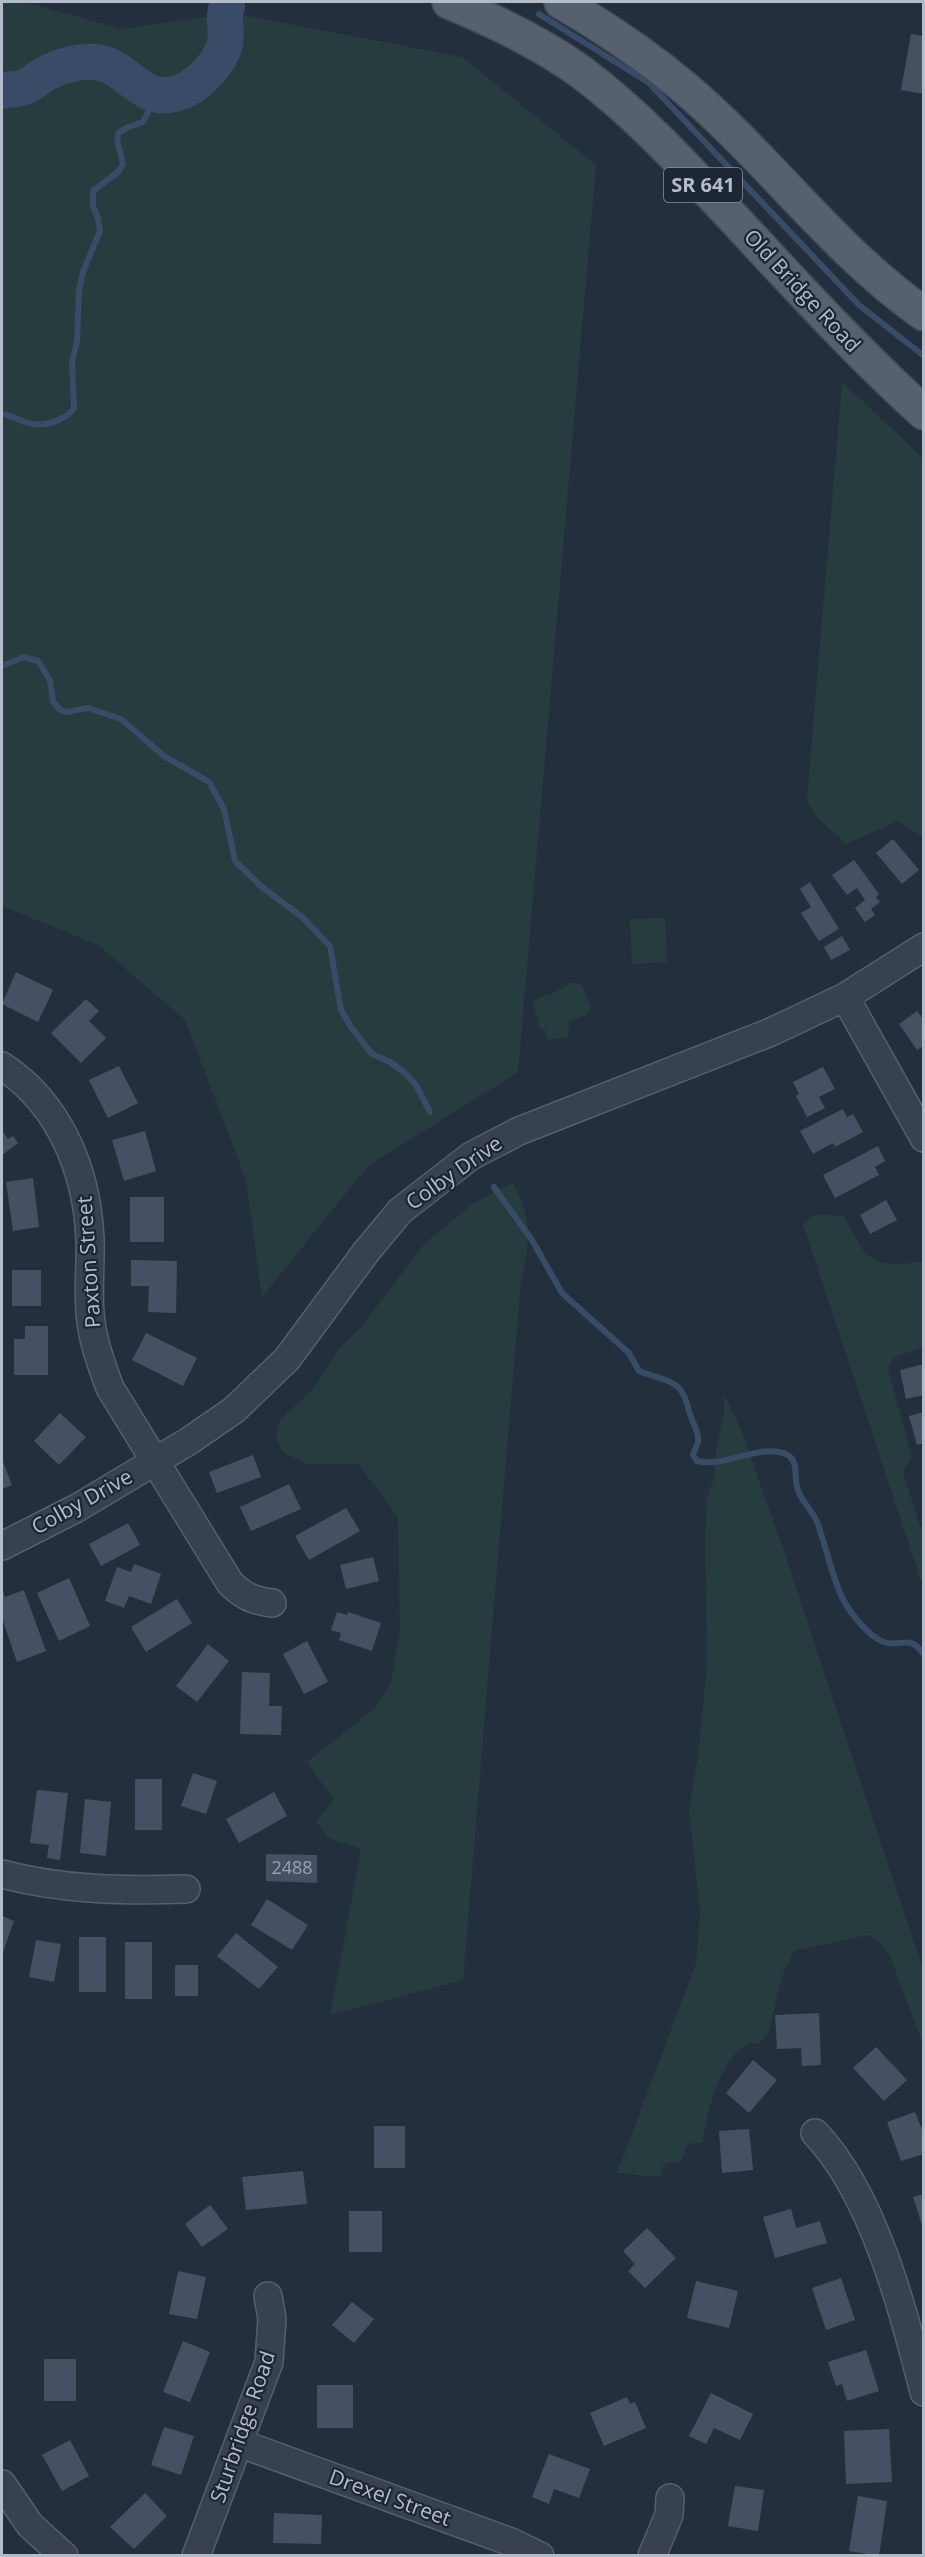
<svg xmlns="http://www.w3.org/2000/svg" width="925" height="2557" font-family="'Open Sans',sans-serif">
<style>
.green{fill:#263c3f}
.lines{fill:none;stroke-linecap:round;stroke-linejoin:round}
.stream{stroke:#394c67;stroke-width:6}
.river{stroke:#394c67;stroke-width:36}
.building{fill:#455162}
.minor-casing{stroke:#565f6c;stroke-width:30}
.major-casing{stroke:#414a57;stroke-width:36}
.minor{stroke:#38414e;stroke-width:27}
.major{stroke:#56606e;stroke-width:33}
.labels{text-anchor:middle;stroke-width:4.5;stroke-linejoin:round;paint-order:stroke}
.number-label{font-size:18px;fill:#98a1af}
.shield{fill:#1d2633;stroke:#878f9c;stroke-width:1.5}
.shield-label{font-size:20px;font-weight:bold;fill:#b4bcc9}
.street-label{font-size:21px;fill:#b4bcc9;stroke:#1d2633}
</style>
<rect width="100%" height="100%" fill="#242f3e"/>
<!-- green -->
<path class="green" d="M2 2H25L121 29 232 13 462 57 596 165 518 1072 368 1166 262 1297 246 1180 185 1020 98 945 2 906Z
M842 382 924 459 923 834 920 836 898 821 846 844 814 814 807 800Z
M665 918 667 962 632 964 630 919Z
M574 982 582 985 591 1008 586 1015 567 1021 570 1032 568 1036 551 1040 547 1038 544 1029H540L533 1003C543 993 547 997 556 992 562 988 566 985 574 982Z
M512 1183C533 1215 530 1245 521 1281L463 1980 330 2015 361 1849 328 1838 316 1821 334 1800 307 1762 374 1709 391 1683 400 1631 398 1517 358 1464H308L284 1453 276 1438 280 1420 313 1389 339 1349 361 1327 425 1243 475 1202Z
M822 1214 843 1216C850 1227 855 1238 862 1249 875 1268 904 1265 923 1261V1348L894 1357 888 1369 912 1457 903 1472 919 1523 923 1529V1587L803 1224 812 1216Z
M724 1394 740 1427 783 1548 923 1969V2045L890 1956 878 1940 868 1935 794 1951 782 1976 769 2032 760 2043C756 2043 750 2043 746 2045 721 2058 705 2116 703 2143L688 2144 681 2162 665 2163 660 2176C646 2178 632 2173 617 2173L696 1963 700 1912 689 1810 698 1756 707 1665 705 1539 707 1498 714 1477 716 1451 724 1411Z"/>
<g class="lines">
<!-- stream -->
<path class="stream" d="M539 14 649 83 859 305 924 356
M2 414C11 415 16 419 25 422 41 428 64 422 74 408L72 362 77 341 79 290 83 272 100 231 98 218 93 206V191L118 172 123 164C116 131 109 134 143 122L157 94
M2 666 24 657 38 661 50 680 53 701 59 709 66 712 88 708 121 719 164 756 209 782 224 809 235 861 262 887 302 917 330 946 341 1010 351 1027 372 1054 390 1062 405 1073 416 1085 430 1112
M494 1187 532 1240 562 1293 629 1353 639 1371C666 1382 682 1377 689 1411 691 1420 700 1433 698 1442 697 1447 694 1450 693 1455L697 1461C725 1468 761 1443 786 1454 799 1460 794 1476 797 1487 800 1501 812 1509 817 1522 826 1545 832 1578 843 1599 850 1613 869 1637 884 1642 901 1648 910 1633 924 1655"/>
<!-- river -->
<path class="river" d="M2 91C9 89 17 90 24 87 34 83 41 75 51 71 64 65 81 61 95 62 115 63 130 82 147 91 176 107 212 76 223 50 230 35 221 20 227 6"/>
</g>
<!-- building -->
<path class="building" d="M911 34 924 36V94L901 90Z
M893 839 919 870 902 884 876 853Z
M854 860 879 894 876 897 880 902 871 909 875 915 865 922 855 908 865 900 857 888 847 895 832 875Z
M810 882 839 929 819 941 801 913 811 907 800 889Z
M842 936 850 950 831 960 824 947Z
M16 972 53 990 38 1022 2 1004Z
M86 999 99 1011 89 1021 106 1038 81 1063 51 1033Z
M917 1011 924 1020V1046L917 1050 899 1024Z
M119 1066 138 1103 108 1118 89 1080Z
M823 1067 835 1089 819 1097 825 1108 807 1117 796 1096 799 1094 793 1082Z
M843 1109 847 1117 853 1114 863 1132 835 1147 833 1143 813 1154 800 1131Z
M2 1130 8 1139 13 1136 18 1143 2 1155Z
M145 1131 156 1171 124 1181 112 1140Z
M878 1146 885 1161 875 1167 879 1175 835 1198 823 1175Z
M33 1178 39 1227 13 1231 6 1182Z
M130 1197H164V1242H130Z
M886 1200 897 1220 870 1234 860 1215Z
M131 1260 177 1261 176 1313 148 1312 149 1286H131Z
M12 1270H41V1306H12Z
M25 1326H48V1375H14V1339H25Z
M146 1333 197 1358 183 1386 132 1360Z
M924 1364V1395L906 1399 900 1370Z
M924 1412V1443L917 1445 909 1416Z
M60 1413 86 1437 59 1465 34 1441Z
M253 1455 261 1477 217 1493 209 1472Z
M2 1459 12 1485 2 1489Z
M289 1484 301 1509 251 1531 240 1507Z
M346 1508 360 1531 309 1560 295 1536Z
M128 1523 140 1545 101 1566 89 1544Z
M373 1557 379 1581 346 1589 340 1565Z
M134 1564 161 1574 151 1604 129 1596 124 1608 105 1601 117 1567 131 1572Z
M69 1578 90 1626 59 1641 37 1593Z
M2 1588 5 1597 24 1590 46 1651 17 1662 2 1618Z
M177 1599 192 1623 146 1652 131 1627Z
M337 1612 347 1615 348 1612 381 1623 372 1651 339 1640 341 1633 331 1630Z
M307 1641 328 1682 304 1694 283 1654Z
M208 1644 229 1661 197 1702 176 1686Z
M242 1672 270 1673 269 1706H282L281 1735 240 1734Z
M193 1773 217 1781 206 1814 181 1806Z
M135 1779H162V1830H135Z
M37 1790 68 1793 60 1860 47 1858 49 1845 30 1843Z
M274 1792 287 1816 239 1843 226 1819Z
M85 1799 111 1802 106 1856 80 1853Z
M266 1854 317 1855V1883L266 1881Z
M267 1899 308 1925 292 1950 251 1925Z
M2 1916 14 1921 2 1955Z
M236 1933 278 1967 259 1989 217 1956Z
M79 1937H106V1992H79Z
M36 1940 61 1944 54 1982 29 1977Z
M125 1942H152V1999H125Z
M175 1965H198V1996H175Z
M819 2013 821 2065 802 2066 801 2048 777 2049 775 2015Z
M876 2047 907 2080 884 2101 853 2068Z
M753 2060 777 2080 749 2113 726 2093Z
M915 2112 924 2134V2154L901 2161 887 2122Z
M374 2126H405V2168H374Z
M749 2129 753 2170 722 2173 719 2131Z
M303 2171 307 2204 246 2210 242 2177Z
M924 2194V2227L923 2228 913 2197Z
M210 2205 228 2229 202 2247 185 2224Z
M791 2209 796 2228 820 2221 827 2243 775 2258 763 2217Z
M349 2211H382V2252H349Z
M647 2228 676 2258 645 2288 628 2271 635 2264 623 2251Z
M178 2271 206 2277 197 2319 169 2314Z
M841 2278 855 2320 826 2330 812 2288Z
M696 2281 738 2291 729 2328 687 2318Z
M352 2302 374 2319 354 2343 332 2325Z
M183 2341 210 2352 190 2402 163 2392Z
M866 2350 879 2391 847 2401 842 2384 836 2386 828 2362Z
M44 2359H76V2401H44Z
M317 2385H353V2428H317Z
M711 2393 753 2414 740 2440 714 2428 706 2444 689 2436Z
M627 2397 630 2404 635 2402 646 2428 604 2446 590 2413Z
M164 2427 194 2436 181 2475 151 2465Z
M889 2429 892 2482 846 2484 844 2431Z
M70 2440 89 2476 62 2491 42 2455Z
M549 2454 590 2469 579 2498 554 2489 549 2504 532 2497Z
M735 2486 764 2490 758 2531 728 2526Z
M145 2493 167 2516 134 2549 110 2527Z
M858 2496 887 2501 879 2556 849 2551Z
M274 2513 322 2515 321 2544 273 2543Z"/>
<g class="lines">
<!-- minor casing -->
<g class="minor-casing">
<path id="minor" d="M845 997 924 1138
M2 1066C60 1104 87 1171 90 1239 91 1267 87 1294 91 1322 94 1345 102 1366 110 1388L230 1583C243 1596 254 1601 272 1603
M2 1546 77 1508 189 1441 234 1410 287 1359 366 1252 400 1211 471 1156 519 1131 771 1032 845 997 924 947
M2 1874C63 1890 123 1891 186 1889
M815 2133C873 2193 904 2312 924 2392
M239 2443 511 2542 540 2556
M2 2484 30 2525 64 2556
M196 2556 269 2362 272 2319 268 2296
M652 2556 669 2515 670 2498"/>
</g>
<!-- major casing -->
<g class="major-casing">
<path id="major" d="M449 2C495 21 541 43 581 72 640 116 689 171 739 224 799 289 859 354 924 413
M561 2C604 27 646 55 685 88 769 159 833 250 924 314"/>
</g>
<!-- minor -->
<use href="#minor" class="minor"/>
<!-- major -->
<use href="#major" class="major"/>
</g>
<g class="labels">
<!-- number labels -->
<g class="number-label">
<text x="292" y="1874">2488</text>
</g>
<!-- shield labels -->
<rect class="shield" x="664" y="168" width="78" height="34" rx="4.5"/>
<g class="shield-label">
<text x="703" y="192">SR 641</text>
</g>
<!-- street labels -->
<g class="street-label">
<text transform="translate(802 291) rotate(47)" y="7">Old Bridge Road</text>
<text transform="translate(454 1173) rotate(-35)" y="7">Colby Drive</text>
<text transform="translate(89 1262) rotate(-94)" y="7">Paxton Street</text>
<text transform="translate(82 1502) rotate(-29)" y="7">Colby Drive</text>
<text transform="translate(243 2427) rotate(-71)" y="7">Sturbridge Road</text>
<text transform="translate(390 2498) rotate(20)" y="7">Drexel Street</text>
</g>
</g>
<!-- border -->
<rect width="925" height="2557" fill="none" stroke="#b4bcc9" stroke-width="6"/>
</svg>
